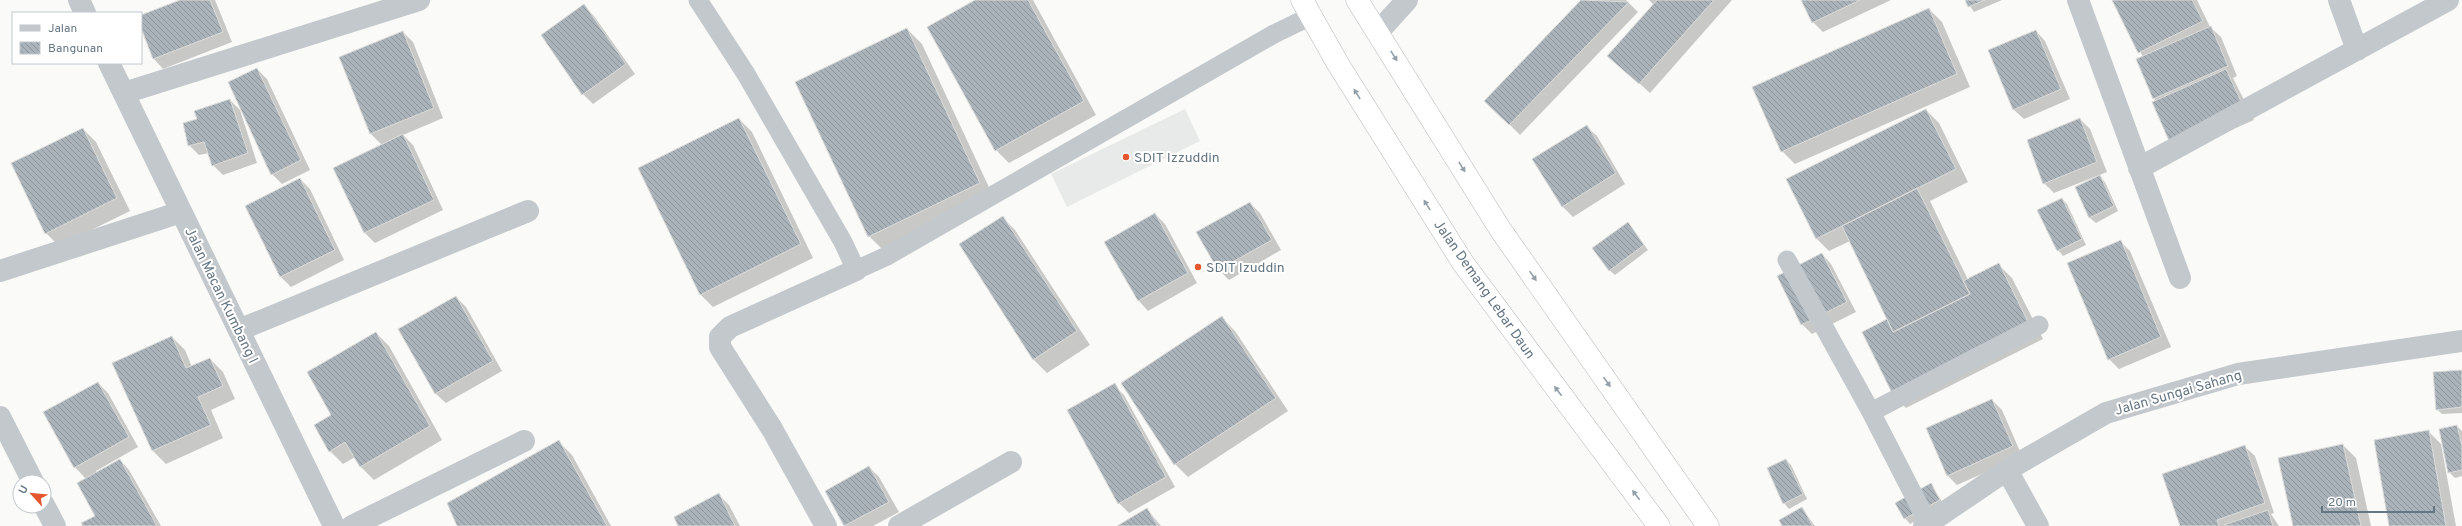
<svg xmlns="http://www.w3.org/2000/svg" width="2462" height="526" font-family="Overpass,sans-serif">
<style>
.built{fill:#e8e9e9}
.shadow{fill:#0003}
.building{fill:url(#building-back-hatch);stroke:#dcdcda}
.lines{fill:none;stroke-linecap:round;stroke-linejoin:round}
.trunk-casing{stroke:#b4b9bd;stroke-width:23}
.service{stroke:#c3c8cc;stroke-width:19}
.minor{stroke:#c3c8cc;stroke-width:22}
.trunk{stroke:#fff;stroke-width:22}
.oneway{fill:#939fa8}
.poi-dot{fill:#e4572e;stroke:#fff;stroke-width:1.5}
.labels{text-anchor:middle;stroke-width:4;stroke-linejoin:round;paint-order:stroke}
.poi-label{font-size:14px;fill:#657683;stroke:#fff;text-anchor:start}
.street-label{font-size:14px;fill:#657683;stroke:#fff}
</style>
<defs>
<pattern id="building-back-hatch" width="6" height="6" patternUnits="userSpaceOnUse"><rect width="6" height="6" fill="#aab3b9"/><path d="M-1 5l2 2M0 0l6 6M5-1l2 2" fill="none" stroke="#8e969c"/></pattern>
</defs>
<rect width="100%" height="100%" fill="#fafaf8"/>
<!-- built -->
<path class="built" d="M1185 109 1200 141 1067 207 1051 174Z"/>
<!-- shadow -->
<path class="shadow" d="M183 0H215L232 42 163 69 154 59 141 25V16Z
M977 0H1033L1096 115 1009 163 996 150Z
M1582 0H1626L1638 12 1520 135 1486 101Z
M1649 0H1732L1650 93 1619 65 1654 5Z
M1802 0H1891L1823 32 1813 22Z
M1966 0H2002L1974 12Z
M2113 0H2197L2210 27 2221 37 2237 76 2233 78 2254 120 2180 152 2154 98 2143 57Z
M584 6 594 16 635 74 593 104 583 94Z
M1929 9 1942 22 1970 87 1795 164 1782 151Z
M907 29 922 44 994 198 884 251 869 236Z
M2036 31 2045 41 2070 99 2024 119 2014 110Z
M403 32 413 42 443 118 403 135 413 145 443 210 375 243 365 233 334 168 382 145 371 134 340 58Z
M257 69 267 79 310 170 282 184 272 174Z
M230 100 240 110 257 163 223 175 213 165 209 153 199 155 189 145 198 120Z
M1926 110 1939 123 1968 182 1930 201 1968 280 1999 265 2012 278 2043 339 1906 408 1893 395 1889 320 1850 241 1829 251 1816 238Z
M739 119 752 132 813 258 713 307 700 294Z
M2080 119 2090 129 2107 172 2054 193 2044 183Z
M1587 127 1597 136 1625 184 1573 217 1563 207 1534 160Z
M83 129 96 142 130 211 59 246 46 233Z
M2099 176 2105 182 2118 211 2096 223 2090 218 2076 188Z
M300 179 310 189 344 260 291 287 281 277 246 206Z
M2062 199 2067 204 2086 245 2063 256 2058 250Z
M1250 203 1260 213 1281 250 1229 280 1219 270 1198 233Z
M1155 214 1165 224 1197 283 1148 311 1139 301Z
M1002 217 1015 230 1090 345 1047 373 1034 360 960 245Z
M1628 223 1648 250 1615 275 1609 270Z
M2120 241 2130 251 2171 347 2119 369 2109 359Z
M1822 254 1831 264 1856 312 1812 334 1802 324 1778 276Z
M456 297 466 307 502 371 446 403 436 394 400 330Z
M1222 318 1235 331 1288 411 1188 477 1175 464Z
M376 333 389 346 442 440 374 480 361 467 355 457 343 464 330 451 333 415Z
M172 337 185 350 192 367 210 359 223 372 235 399 211 410 223 438 166 464 153 451Z
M2462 371V413L2442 414 2437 409Z
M98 383 108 393 138 447 96 471 97 473 120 460 129 470 161 526H84L96 516 86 479 75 467Z
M1114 385 1124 395 1175 487 1129 513 1119 503Z
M1992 400 2002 410 2022 456 1957 485 1947 475Z
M2457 426 2462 431V476L2455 478 2449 472Z
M2428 431 2441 444 2456 526H2390Z
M559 442 572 455 611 526H459Z
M2343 445 2356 458 2371 526H2294Z
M2245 447 2255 456 2274 513 2271 514 2279 526H2181Z
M1786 460 1791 465 1807 499 1789 509 1784 503Z
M869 467 879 477 899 512 873 526H845L826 492Z
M1931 484 1944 505 1910 524 1905 518Z
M719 495 729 505 740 526H679Z
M1802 508 1815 526H1783Z
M1147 509 1161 526H1119Z"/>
<!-- building -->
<path class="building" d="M180 0H210L223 32 153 59 141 28V15Z
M975 0H1028L1084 101 995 151 927 27Z
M1581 0 1629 2 1509 125 1484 101Z
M1657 0H1714L1639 84 1607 56Z
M1801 0H1860L1812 23Z
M1965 0H1985L1968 7Z
M2112 0H2192L2203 21 2138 53Z
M584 4 626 64 582 95 541 35Z
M1929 8 1957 74 1781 152 1752 87Z
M2211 26 2228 66 2153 99 2136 59Z
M907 28 980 183 868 237 795 82Z
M2036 30 2061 89 2013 110 1988 50Z
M403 31 434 108 370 134 339 57Z
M257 68 301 160 271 175 228 82Z
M2226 69 2245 110 2170 143 2152 102Z
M230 99 248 153 212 166 204 142 188 146 183 123 197 119 194 111Z
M1926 109 1956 169 1816 239 1786 179Z
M739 118 801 244 700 295 638 168Z
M2080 118 2097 162 2043 184 2027 140Z
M1587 125 1616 173 1562 207 1532 159Z
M83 128 117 198 45 234 11 163Z
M403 134 434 200 364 233 333 168Z
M2100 175 2114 206 2089 218 2075 187Z
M300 178 335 250 280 277 245 206Z
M1917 188 1970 294 1893 332 1842 226Z
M2062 198 2082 239 2057 251 2037 210Z
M1250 202 1272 240 1218 270 1196 232Z
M1155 213 1188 273 1138 301 1104 242Z
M1003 216 1077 331 1033 360 959 244Z
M1628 222 1644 245 1609 271 1592 248Z
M2121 240 2161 337 2108 360 2067 263Z
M1822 253 1847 302 1801 325 1777 276Z
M1999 263 2030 326 1893 395 1862 332 1887 319 1893 332 1970 294 1963 281Z
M456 296 493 361 435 394 398 329Z
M1222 316 1276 398 1174 465 1121 383Z
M376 332 430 426 360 467 345 442 329 452 314 425 331 415 307 372Z
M172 336 186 368 210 358 223 386 198 397 211 425 152 451 112 363Z
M2462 370V407L2436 410 2433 372Z
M98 382 129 437 74 468 43 412Z
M1115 383 1166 477 1118 504 1067 410Z
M1992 399 2013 446 1947 476 1926 428Z
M2457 425 2462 446V470L2448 473 2439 429Z
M2429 430 2446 526H2389L2374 440Z
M559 440 607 526H457L447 503Z
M2343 444 2361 526H2293L2278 458Z
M2245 445 2265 503 2217 520 2219 526H2180L2162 474Z
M120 459 157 526H83L81 523 95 516 77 483Z
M1786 459 1803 494 1783 504 1767 468Z
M869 466 889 502 844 526 825 491Z
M1931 483 1940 500 1904 519 1895 503Z
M719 493 735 526H678L674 517Z
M1802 507 1813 526H1782L1779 520Z
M1147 508 1158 526H1117Z
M2268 510 2273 526H2225L2224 525Z"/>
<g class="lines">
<!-- trunk casing -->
<g class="trunk-casing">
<path id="trunk" d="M1302 0 1338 64 1463 263 1659 526
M1357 0 1500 229 1708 526"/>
</g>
<!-- service -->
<path class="service" d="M698 0 746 74 843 242 856 270 887 256 1274 34 1311 16
M1787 260 1871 412 1928 523
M1871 412 2039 325"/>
<!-- minor -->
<path class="minor" d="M79 0 85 13
M2078 0 2180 278
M2339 0 2357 50
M1378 32 1407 0
M109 63 334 526
M124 93 419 0
M2139 168 2448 0
M0 271 181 212
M239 330 528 211
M0 417 33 482
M2007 470 2038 526
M44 505 55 526
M352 526 524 441
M826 526 772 429 720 347V337L730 327 856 270
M899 526 1011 462
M1924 526 2007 470 2106 413 2238 374 2462 341"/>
<!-- trunk -->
<use href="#trunk" class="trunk"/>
</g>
<!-- one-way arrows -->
<defs><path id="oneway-solid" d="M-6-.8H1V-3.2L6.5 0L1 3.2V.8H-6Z"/></defs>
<g class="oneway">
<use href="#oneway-solid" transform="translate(1394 56) rotate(58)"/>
<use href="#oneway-solid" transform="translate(1357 94) rotate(-122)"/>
<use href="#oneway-solid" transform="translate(1462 167) rotate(58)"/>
<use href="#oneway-solid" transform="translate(1427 205) rotate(-122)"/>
<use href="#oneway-solid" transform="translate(1533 276) rotate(55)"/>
<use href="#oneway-solid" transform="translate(1607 382) rotate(55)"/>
<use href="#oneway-solid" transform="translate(1558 391) rotate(-127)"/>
<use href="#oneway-solid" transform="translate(1636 495) rotate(-127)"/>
</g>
<!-- markers -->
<g class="poi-dot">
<circle cx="1126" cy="157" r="4"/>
<circle cx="1198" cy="267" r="4"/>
</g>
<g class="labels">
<!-- poi labels -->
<g class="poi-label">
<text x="1134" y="162">SDIT Izzuddin</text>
<text x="1206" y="272">SDIT Izuddin</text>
</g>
<!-- street labels -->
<g class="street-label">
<text transform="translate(1485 289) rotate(55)" y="5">Jalan Demang Lebar Daun</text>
<text transform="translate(222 295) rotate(64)" y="5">Jalan Macan Kumbang I</text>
<text transform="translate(2178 392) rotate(-16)" y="5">Jalan Sungai Sahang</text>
</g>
</g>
<!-- legend -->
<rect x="12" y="12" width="130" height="52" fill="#ffffff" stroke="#c1c8cd"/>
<rect x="20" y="25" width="20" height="6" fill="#c3c8cc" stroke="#c1c8cd"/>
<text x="48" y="32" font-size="12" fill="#657683">Jalan</text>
<rect x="20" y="42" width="20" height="12" fill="url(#building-back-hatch)" stroke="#c1c8cd"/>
<text x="48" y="52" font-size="12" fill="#657683">Bangunan</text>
<!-- north arrow -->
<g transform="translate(32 494) rotate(297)"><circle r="19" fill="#ffffff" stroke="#c1c8cd"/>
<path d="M0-3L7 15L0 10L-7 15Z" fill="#e4572e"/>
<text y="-6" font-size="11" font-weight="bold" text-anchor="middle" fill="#657683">U</text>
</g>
<!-- scale -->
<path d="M2322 506v6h112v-6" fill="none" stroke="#657683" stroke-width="2"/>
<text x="2328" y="506" font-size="12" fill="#657683" stroke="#ffffff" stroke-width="3" paint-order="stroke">20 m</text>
</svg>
